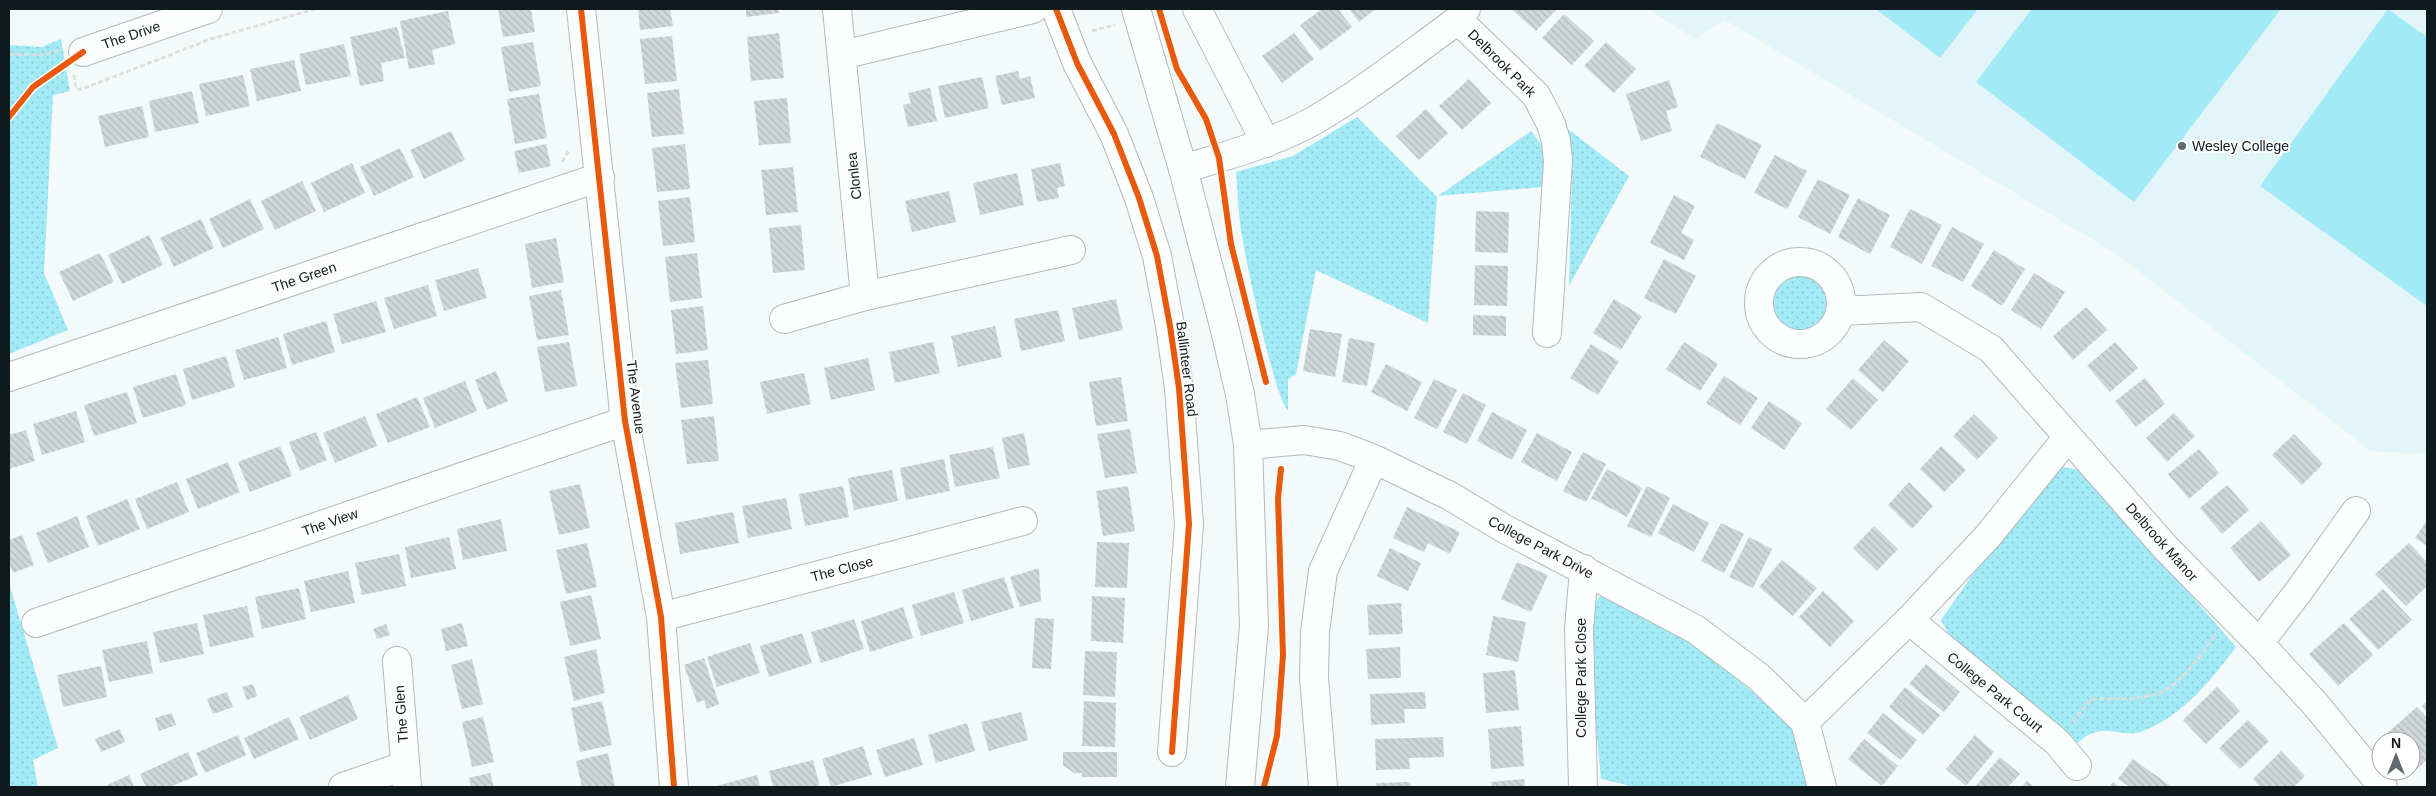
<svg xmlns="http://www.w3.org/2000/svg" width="2436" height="796" font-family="Helvetica,sans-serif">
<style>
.built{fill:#e2f5f8}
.grass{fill:url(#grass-dots)}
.garden{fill:#a1eaf6}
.building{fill:url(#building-back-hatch)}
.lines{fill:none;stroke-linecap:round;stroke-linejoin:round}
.minor-casing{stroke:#b1babb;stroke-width:30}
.major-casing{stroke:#b1babb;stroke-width:30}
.path{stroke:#dddfdf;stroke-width:3;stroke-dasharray:5 2.5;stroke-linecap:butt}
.minor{stroke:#fdfefe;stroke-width:28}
.major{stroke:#fdfefe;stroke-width:28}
.cycleway-casing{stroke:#fff;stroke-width:9}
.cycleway{stroke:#e8590c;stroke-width:6}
.poi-dot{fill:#5f686a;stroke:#fff;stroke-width:2}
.labels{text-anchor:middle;stroke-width:4;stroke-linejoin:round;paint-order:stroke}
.street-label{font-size:14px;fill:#0f1a1c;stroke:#fff}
.poi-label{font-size:14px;fill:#0f1a1c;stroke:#fff;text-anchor:start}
</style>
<defs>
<pattern id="grass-dots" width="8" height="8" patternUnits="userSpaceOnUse" patternTransform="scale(1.25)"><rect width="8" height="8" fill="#a1eaf6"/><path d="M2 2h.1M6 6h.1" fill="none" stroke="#89c8d2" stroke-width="1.8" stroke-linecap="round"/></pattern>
<pattern id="building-back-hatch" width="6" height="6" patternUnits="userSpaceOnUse" patternTransform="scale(1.25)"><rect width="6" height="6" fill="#cfd7d8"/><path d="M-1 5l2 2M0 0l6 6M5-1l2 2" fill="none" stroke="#b1b8b9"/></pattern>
</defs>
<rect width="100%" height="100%" fill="#f4fafa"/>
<!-- built -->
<path class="built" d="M1648 9H2427V454L2371 451 2115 253 1725 20 1695 39Z"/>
<!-- grass -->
<path class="grass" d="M61 39 70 91 53 95 44 273 68 330 9 354V45L42 47Z
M1357 117 1437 197 1428 323 1316 270 1296 374 1288 379V411C1274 396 1245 258 1241 229 1238 211 1238 191 1236 172L1293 156Z
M1568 129 1629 176 1569 286 1572 171Z
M1531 131 1544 148 1543 187 1438 196Z
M1767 303a34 34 0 1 1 68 0a34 34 0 1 1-68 0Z
M2063 467 2082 470 2236 647C2211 680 2184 715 2143 731 2122 740 2102 719 2078 743L1958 651 1941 620 1980 564 2047 479Z
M9 583 58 748 33 760 38 787H9Z
M1613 593 1708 654 1795 729 1808 787H1628L1627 785 1601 779 1592 683V609L1600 596Z"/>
<!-- garden -->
<path class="garden" d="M1876 9H1978L1940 58Z
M2032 9H2281L2134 202 1976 82Z
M2388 9 2427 37V306L2260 186Z"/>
<!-- building -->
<path class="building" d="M498 9H531L535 32 503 37Z
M638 9H670L673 26 640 30Z
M746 9H778L779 13 746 17Z
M1322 9H1338L1352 27 1320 51 1300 25Z
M1349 9H1376L1359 22Z
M1511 9H1557L1536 31Z
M448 11 455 44 432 50 435 64 409 69 400 21Z
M1564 14 1594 41 1572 65 1542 38Z
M397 27 405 58 381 63 384 81 360 86 350 37Z
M779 33 784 78 751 81 747 37Z
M1294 33 1314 59 1282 83 1262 56Z
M672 36 677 81 645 84 640 39Z
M533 42 541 86 509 92 501 47Z
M1606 42 1636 69 1614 93 1584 66Z
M344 44 351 76 306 85 299 54Z
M294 60 301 91 257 101 250 69Z
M1018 71 1020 79 1030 76 1035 98 1002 105 995 76Z
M243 75 250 106 206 116 199 84Z
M982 77 989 108 945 118 938 86Z
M1469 79 1491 103 1462 130 1439 106Z
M1669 80 1678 107 1666 111 1672 131 1641 141 1626 94Z
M930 88 937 121 908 127 903 105 911 103 908 93Z
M679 89 684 134 652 137 647 93Z
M192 91 199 123 155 132 149 101Z
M539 94 547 138 515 144 507 99Z
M787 98 791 143 759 145 754 101Z
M142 106 149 137 105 147 98 116Z
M1426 109 1448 133 1419 160 1396 136Z
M1717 123 1762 145 1745 179 1700 157Z
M451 131 465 160 424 179 410 150Z
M546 144 551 166 519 173 514 151Z
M685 144 690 189 657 192 652 148Z
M400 148 414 177 374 196 360 167Z
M1775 155 1807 171 1787 209 1754 193Z
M352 163 365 193 324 212 311 183Z
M1060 163 1065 186 1057 188 1059 198 1037 202 1031 169Z
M793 167 798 212 766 215 761 170Z
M1017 173 1024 205 980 215 973 183Z
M1818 179 1850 195 1830 234 1798 217Z
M302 181 316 211 275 230 261 201Z
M949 191 956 222 912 232 905 201Z
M1674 195 1695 206 1681 233 1694 240 1684 260 1650 243Z
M690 197 695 242 663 246 658 201Z
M1858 198 1890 215 1870 254 1838 237Z
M250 199 264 229 223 248 209 219Z
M1910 209 1942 225 1922 264 1890 247Z
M1476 211 1509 212 1508 253 1475 252Z
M201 219 214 248 174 267 160 238Z
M801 225 805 270 773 273 769 228Z
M1952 227 1984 244 1963 282 1931 266Z
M149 235 163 265 122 284 108 255Z
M556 238 564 282 532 288 525 244Z
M1994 250 2025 269 2002 306 1971 286Z
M100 253 114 282 73 301 59 272Z
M697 253 702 298 670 302 665 257Z
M1664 259 1696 276 1676 314 1644 298Z
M1475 265 1508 266 1507 306 1474 305Z
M478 268 487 298 444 311 435 280Z
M2034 273 2065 292 2041 329 2011 310Z
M428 285 437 316 394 329 384 298Z
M561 290 569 335 537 340 529 296Z
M1116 299 1123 330 1079 340 1072 308Z
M1614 299 1642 316 1621 350 1593 333Z
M376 301 386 332 342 344 333 314Z
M703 306 708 350 676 354 671 310Z
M2086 307 2107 330 2073 360 2053 336Z
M1058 310 1065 341 1021 351 1014 319Z
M1473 315 1506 316V336L1473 335Z
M326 321 335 352 292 365 283 334Z
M995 326 1002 357 958 367 951 336Z
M1310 329 1342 334 1335 377 1303 371Z
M278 337 287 368 244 380 235 350Z
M1349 338 1375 343 1367 386 1342 382Z
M1884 340 1909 361 1883 392 1858 370Z
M569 342 577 386 545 392 537 347Z
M933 342 940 373 895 383 889 352Z
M1684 342 1718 364 1700 391 1666 369Z
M2115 342 2138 368 2110 392 2087 366Z
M1591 344 1619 361 1598 395 1570 378Z
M226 356 235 387 192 400 183 369Z
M868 358 875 390 831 400 824 368Z
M708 360 713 404 681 408 675 363Z
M1386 364 1422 382 1407 411 1371 392Z
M496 371 508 401 487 410 475 380Z
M804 373 811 404 767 414 760 382Z
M176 374 186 405 143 418 133 387Z
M1724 376 1758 398 1740 425 1706 403Z
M1121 377 1128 421 1096 426 1089 382Z
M1853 378 1878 400 1851 430 1826 409Z
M2145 378 2165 404 2136 427 2115 401Z
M1434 379 1457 390 1437 429 1414 418Z
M465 381 477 411 435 428 423 398Z
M127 392 137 423 94 436 84 405Z
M1463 393 1486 405 1467 444 1443 432Z
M417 397 430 427 388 443 376 414Z
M1769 401 1802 423 1784 450 1751 428Z
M76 411 85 442 42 455 33 424Z
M1492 412 1527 430 1512 460 1477 441Z
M2174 413 2195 436 2167 462 2146 438Z
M1974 414 1998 438 1977 460 1953 436Z
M365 416 377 446 335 463 323 433Z
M714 416 719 461 687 464 681 420Z
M1130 429 1137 473 1105 478 1097 434Z
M26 430 35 461 9 469V435Z
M316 432 327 460 300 471 289 442Z
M1024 433 1030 465 1008 469 1002 438Z
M1537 433 1572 452 1557 481 1521 462Z
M2294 434 2323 464 2302 485 2272 455Z
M280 446 292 476 250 492 238 462Z
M1941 446 1966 470 1944 492 1920 469Z
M993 447 1000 478 955 487 949 455Z
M2199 449 2219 473 2189 499 2168 474Z
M1583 452 1606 464 1586 502 1563 491Z
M944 459 950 491 906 500 900 468Z
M228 462 240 492 198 509 186 479Z
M1607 469 1642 488 1627 517 1591 498Z
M892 470 898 501 854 510 848 478Z
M177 482 189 512 147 529 135 499Z
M1909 482 1933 506 1912 529 1888 505Z
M580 484 590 528 559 535 549 491Z
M2227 485 2249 510 2222 534 2200 508Z
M843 486 849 517 805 526 799 494Z
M1128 486 1135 531 1103 536 1096 491Z
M1647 486 1670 498 1651 537 1627 526Z
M786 498 792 529 748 538 742 506Z
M127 499 140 529 98 546 86 516Z
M1673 504 1709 523 1694 552 1658 533Z
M1407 507 1460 532 1450 554 1428 543 1424 552 1393 538Z
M733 512 739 543 680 554 675 523Z
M77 516 89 547 48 563 36 533Z
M501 519 507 551 463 560 457 529Z
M2427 520V546L2415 538Z
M2261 521 2291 555 2259 582 2230 548Z
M1721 523 1744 534 1724 573 1701 561Z
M1874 526 1898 549 1877 571 1853 548Z
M22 535 34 565 13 573 9 562V540Z
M449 537 456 569 411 578 405 547Z
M1749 537 1772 549 1753 588 1729 577Z
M1097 542 1129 543 1127 588 1095 587Z
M587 543 597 587 566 594 556 550Z
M2409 543 2427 562V586L2406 606 2375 574Z
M1390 548 1421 563 1408 591 1377 576Z
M399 554 406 586 362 595 355 563Z
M1782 560 1817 588 1793 616 1759 587Z
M1517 562 1548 575 1531 612 1501 599Z
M1039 568 1041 601 1020 607 1010 577Z
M348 571 355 603 311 612 304 581Z
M1004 577 1014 608 971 621 962 590Z
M299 588 306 619 262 629 255 597Z
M2383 589 2412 620 2378 650 2349 619Z
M1823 591 1854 621 1830 647 1799 617Z
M954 592 964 623 921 636 912 605Z
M591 595 601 639 570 646 560 602Z
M1092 596 1125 598 1123 643 1091 641Z
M1401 603 1403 634 1369 635 1367 605Z
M247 606 254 637 210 647 203 615Z
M903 607 913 638 870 652 861 621Z
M1493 616 1526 622 1518 662 1486 655Z
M1035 618 1054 619 1051 669 1032 668Z
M854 619 864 649 821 663 811 632Z
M197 623 204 654 160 663 153 632Z
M462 623 468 646 446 651 441 629Z
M2344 623 2373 655 2338 686 2309 654Z
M386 624 390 635 377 639 373 629Z
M802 633 812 663 769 677 760 646Z
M147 641 153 673 109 682 102 650Z
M750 643 760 673 717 687 707 657Z
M1400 647 1401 678 1368 679 1366 649Z
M596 649 605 693 574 701 564 657Z
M1085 651 1117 652 1115 697 1083 695Z
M704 658 719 704 707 709 704 700 697 703 684 665Z
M472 659 483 704 462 709 451 665Z
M1926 664 1960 692 1944 712 1909 684Z
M101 666 107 697 63 707 57 675Z
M1515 670 1519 710 1486 713 1483 673Z
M253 684 257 696 247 700 242 687Z
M1905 687 1940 715 1923 735 1889 707Z
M2217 687 2240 711 2206 744 2183 720Z
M227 692 233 707 213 714 207 699Z
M1425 692 1426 709H1404L1405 723 1371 725 1370 694Z
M348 695 358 719 310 740 299 717Z
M602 701 612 745 580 752 571 708Z
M1084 701 1116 703 1115 747 1082 746Z
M2427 701V712L2422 706Z
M2417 707 2427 718V760L2416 770 2411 765V741H2389L2385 735Z
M1021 712 1028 740 989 751 981 722Z
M172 713 176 725 159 731 155 718Z
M1883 713 1917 740 1901 760 1867 733Z
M289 717 299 739 254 759 244 738Z
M483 717 494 762 472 767 462 722Z
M2248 720 2269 741 2240 769 2219 748Z
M967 723 975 751 936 763 928 735Z
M1521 726 1524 766 1491 769 1488 729Z
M120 729 125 742 101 752 95 739Z
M238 735 246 755 205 773 196 753Z
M1975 735 1994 752 1966 786 1946 769Z
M1443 737 1444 757 1409 758 1410 769 1376 770 1375 739Z
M914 738 923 765 885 777 876 750Z
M1864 739 1898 766 1882 786 1848 759Z
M863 746 872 775 831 787 822 759Z
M2281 751 2305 776 2294 787H2260L2253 779Z
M188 752 198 775 170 787H146L140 774Z
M1063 752H1117V777H1082V773H1074L1063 765Z
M608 753 615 787H582L576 761Z
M2000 757 2020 774 2008 787H1975Z
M2133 759 2172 787H2130L2118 779Z
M813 760 820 787H773L769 771Z
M490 773 494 787H471L469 778Z
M129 775 134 787H103Z
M757 775 760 787H713Z
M1524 779 1525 787H1492L1491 782Z
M2027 781 2034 787H2022Z
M1410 782 1411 787H1377L1376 783Z
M2113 782 2120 787H2109Z"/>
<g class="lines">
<!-- minor casing -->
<g class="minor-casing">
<path id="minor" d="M581 9 625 421 661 617 674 787
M837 9 865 296
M1056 9 1077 63 1114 134 1139 198 1157 256 1170 326 1179 388 1189 524 1172 752
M1197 9 1266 143
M1458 20 1536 95 1551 124 1556 141 1558 161 1547 333
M83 52 208 9
M842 55 1033 9
M1183 169C1228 155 1274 143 1315 120 1365 91 1411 54 1458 20L1466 9
M1759 303a41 41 0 1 1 82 0a41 41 0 1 1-82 0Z
M1841 311 1921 307 1991 349 2165 547 2259 643 2316 705 2383 787
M784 319 865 296 1071 250
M9 377 600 177
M1248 445 1304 440 1340 446 1374 459 1450 496 1503 528 1695 629 1759 677 1805 722 1822 787
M661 617 1023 521
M1909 620 2057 742 2077 766
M36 623 625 421
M2259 643 2299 591 2356 511
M397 661 407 787
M1805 722 1909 620 1988 536 2068 437
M343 787 404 766
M1323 787 1314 678 1315 632 1323 571 1374 459
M1583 787 1579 629 1584 569"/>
</g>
<!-- major casing -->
<g class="major-casing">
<path id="major" d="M1136 9 1183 169 1224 326 1240 394 1248 445 1254 626 1240 787"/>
</g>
<!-- path -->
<path class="path" d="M1092 31 1115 25
M9 54 41 55 58 51
M74 75 76 89H82L211 39 315 9
M562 162 569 150
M2073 722 2091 699C2113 699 2152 701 2170 687 2189 673 2203 652 2216 634"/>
<!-- minor -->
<use href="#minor" class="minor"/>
<!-- major -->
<use href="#major" class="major"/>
<!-- cycleway casing -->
<g class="cycleway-casing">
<path id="cycleway" d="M581 9 625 421 661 617 674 787
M1056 9 1077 63 1114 134 1139 198 1157 256 1170 326 1179 388 1189 524 1172 752
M1159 9 1177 69 1206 119 1219 158 1231 244 1266 382
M9 117 33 87 83 52
M1264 787 1277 736 1283 655 1278 498 1281 469"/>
</g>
<!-- cycleway -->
<use href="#cycleway" class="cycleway"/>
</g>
<!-- markers -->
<circle class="poi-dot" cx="2182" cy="146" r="5"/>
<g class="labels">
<!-- street labels -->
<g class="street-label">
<text transform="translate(131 35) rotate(-19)" y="5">The Drive</text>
<text transform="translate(1502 63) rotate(45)" y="5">Delbrook Park</text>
<text transform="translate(854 176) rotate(-96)" y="5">Clonlea</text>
<text transform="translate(304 277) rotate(-19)" y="5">The Green</text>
<text transform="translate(1187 369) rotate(83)" y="5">Ballinteer Road</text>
<text transform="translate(636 397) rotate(83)" y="5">The Avenue</text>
<text transform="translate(330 522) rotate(-19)" y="5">The View</text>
<text transform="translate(2162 542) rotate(48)" y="5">Delbrook Manor</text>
<text transform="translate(1541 547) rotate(28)" y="5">College Park Drive</text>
<text transform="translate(842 569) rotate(-15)" y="5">The Close</text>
<text transform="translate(1581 678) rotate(-90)" y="5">College Park Close</text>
<text transform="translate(1995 692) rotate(39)" y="5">College Park Court</text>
<text transform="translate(401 714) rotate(-94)" y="5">The Glen</text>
</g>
<!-- poi labels -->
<g class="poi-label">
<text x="2192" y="151">Wesley College</text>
</g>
</g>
<!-- border -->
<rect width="2436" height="796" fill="none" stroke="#0f1a1c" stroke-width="20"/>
<!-- north arrow -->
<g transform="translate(2396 756)"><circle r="24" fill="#ffffff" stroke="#9fa3a4"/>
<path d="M0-4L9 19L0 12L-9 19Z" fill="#5f686a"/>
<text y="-8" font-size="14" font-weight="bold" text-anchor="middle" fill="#0f1a1c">N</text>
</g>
</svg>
